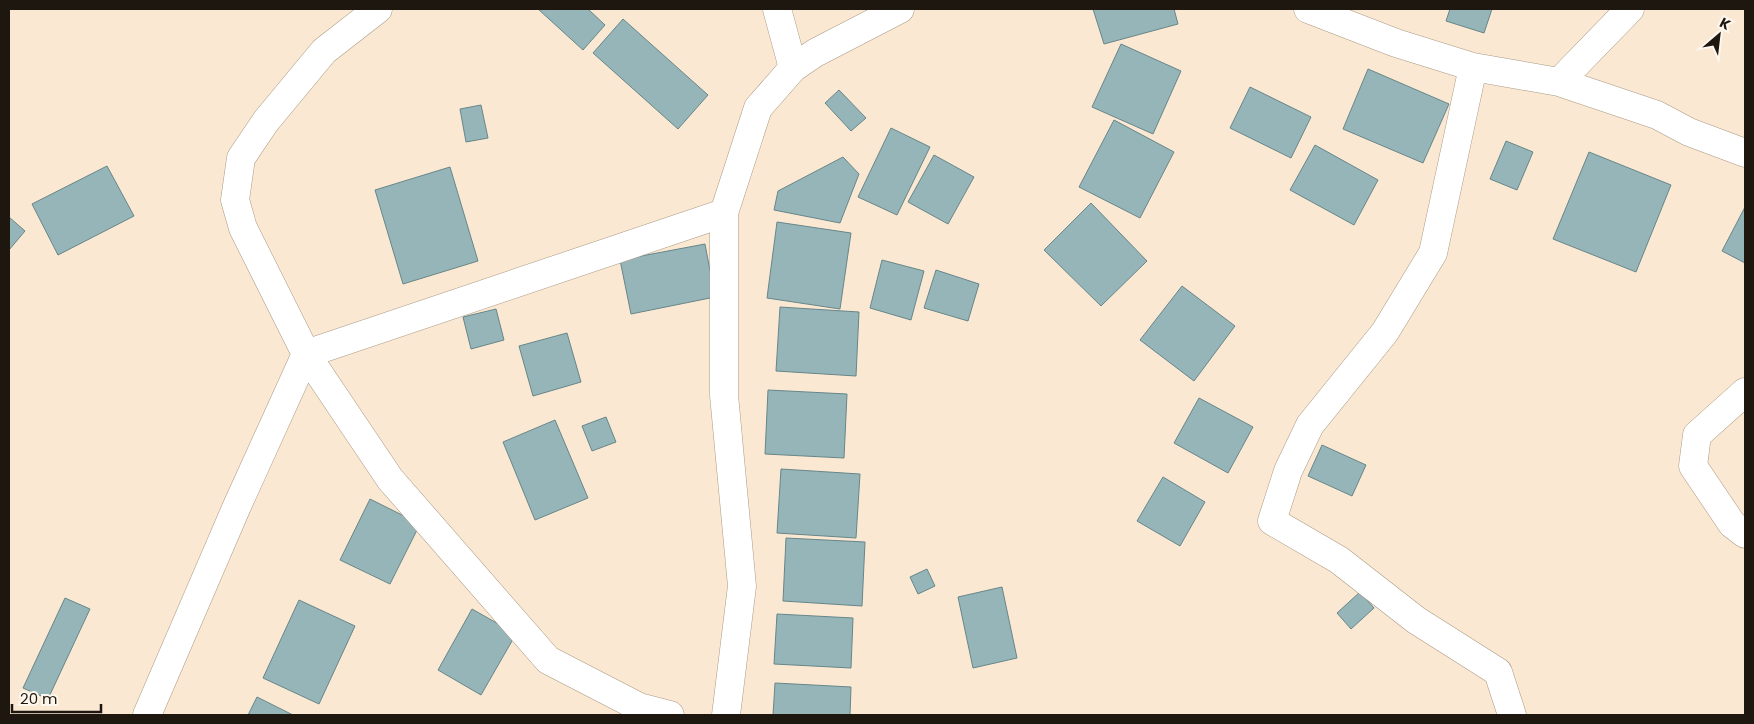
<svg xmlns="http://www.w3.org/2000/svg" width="1754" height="724" font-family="Poppins,sans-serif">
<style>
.building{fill:#95b5b9;stroke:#678689}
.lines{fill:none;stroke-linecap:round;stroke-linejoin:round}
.street-casing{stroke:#aa9a85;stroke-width:29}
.street{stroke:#fff;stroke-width:28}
</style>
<rect width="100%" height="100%" fill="#fae8d2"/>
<!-- building -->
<path class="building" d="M538 9H588L605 25 583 50Z
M1093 9H1174L1178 24 1104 44Z
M1450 9H1492L1484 33 1446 21Z
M623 19 708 95 678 129 593 53Z
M1121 44 1181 71 1153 134 1092 107Z
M1368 69 1449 104 1423 163 1343 129Z
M1250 87 1311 117 1291 158 1230 128Z
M839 90 866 118 851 131 825 103Z
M481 105 488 138 466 142 460 109Z
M1114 120 1174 152 1140 218 1079 187Z
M891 128 930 147 897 215 858 197Z
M1506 141 1533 152 1517 190 1490 179Z
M1315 145 1378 180 1354 225 1290 190Z
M1589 152 1671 185 1636 272 1553 239Z
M934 155 974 177 948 224 908 202Z
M843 157 859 174 840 223 774 210 778 191Z
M107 166 134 216 58 255 32 204Z
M450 167 478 261 403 284 375 190Z
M1091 203 1147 261 1101 306 1044 250Z
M1745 207V263L1722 251Z
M9 217 25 231 9 250Z
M777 222 851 233 840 309 767 298Z
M705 244 715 297 631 314 620 260Z
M882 260 924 271 911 320 870 308Z
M936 270 979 284 968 321 924 308Z
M1182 286 1235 326 1194 381 1140 340Z
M780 307 859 312 856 376 776 371Z
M496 309 504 340 471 349 463 317Z
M567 333 581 382 533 396 519 346Z
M768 390 847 394 844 458 765 454Z
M1199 398 1253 427 1228 473 1174 443Z
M606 417 616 442 592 451 582 426Z
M555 420 588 498 535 520 503 442Z
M1322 445 1366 465 1352 496 1308 476Z
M781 469 860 474 856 538 777 533Z
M1163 477 1205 502 1180 546 1137 521Z
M370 499 420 524 390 584 340 560Z
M786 538 865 542 862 606 783 601Z
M927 569 935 586 918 594 910 577Z
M1002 587 1017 658 973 668 958 597Z
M1360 592 1374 608 1351 629 1337 613Z
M65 598 90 609 48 699 23 688Z
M299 600 355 626 319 704 263 678Z
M472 609 516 634 481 695 438 670Z
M777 614 853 618 851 668 774 664Z
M775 683 851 687 850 715H773Z
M257 697 293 715H248Z"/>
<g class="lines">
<!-- street casing -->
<g class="street-casing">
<path id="street" d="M777 9 793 68
M1308 9 1396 43 1473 67 1559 82 1657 115 1689 132 1745 153
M1473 67 1433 253 1385 332 1310 425 1288 471 1272 521 1339 560 1416 620 1498 672 1512 715
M1559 82 1630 9
M1745 392 1697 435 1693 466 1732 524 1745 534
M147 715 237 506 306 354 243 228 235 200 241 158 266 121 324 51 378 9
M670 715 639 707 548 660 390 479 306 354 724 213
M726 715 742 586 724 395V213L758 108 793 68 815 53 900 9"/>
</g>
<!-- street -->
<use href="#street" class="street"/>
</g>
<!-- border -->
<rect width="1754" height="724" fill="none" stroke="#1d170f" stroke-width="20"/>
<!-- north arrow -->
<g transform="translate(1719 35) rotate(28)" stroke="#fef7ee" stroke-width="4" paint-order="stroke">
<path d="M0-4L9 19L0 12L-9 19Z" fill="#1d170f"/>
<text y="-8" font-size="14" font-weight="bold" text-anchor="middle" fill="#1d170f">K</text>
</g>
<!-- scale -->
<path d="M12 704v8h89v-8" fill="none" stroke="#1d170f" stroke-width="2.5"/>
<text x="20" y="704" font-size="15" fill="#1d170f" stroke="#fef7ee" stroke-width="4" paint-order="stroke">20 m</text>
</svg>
